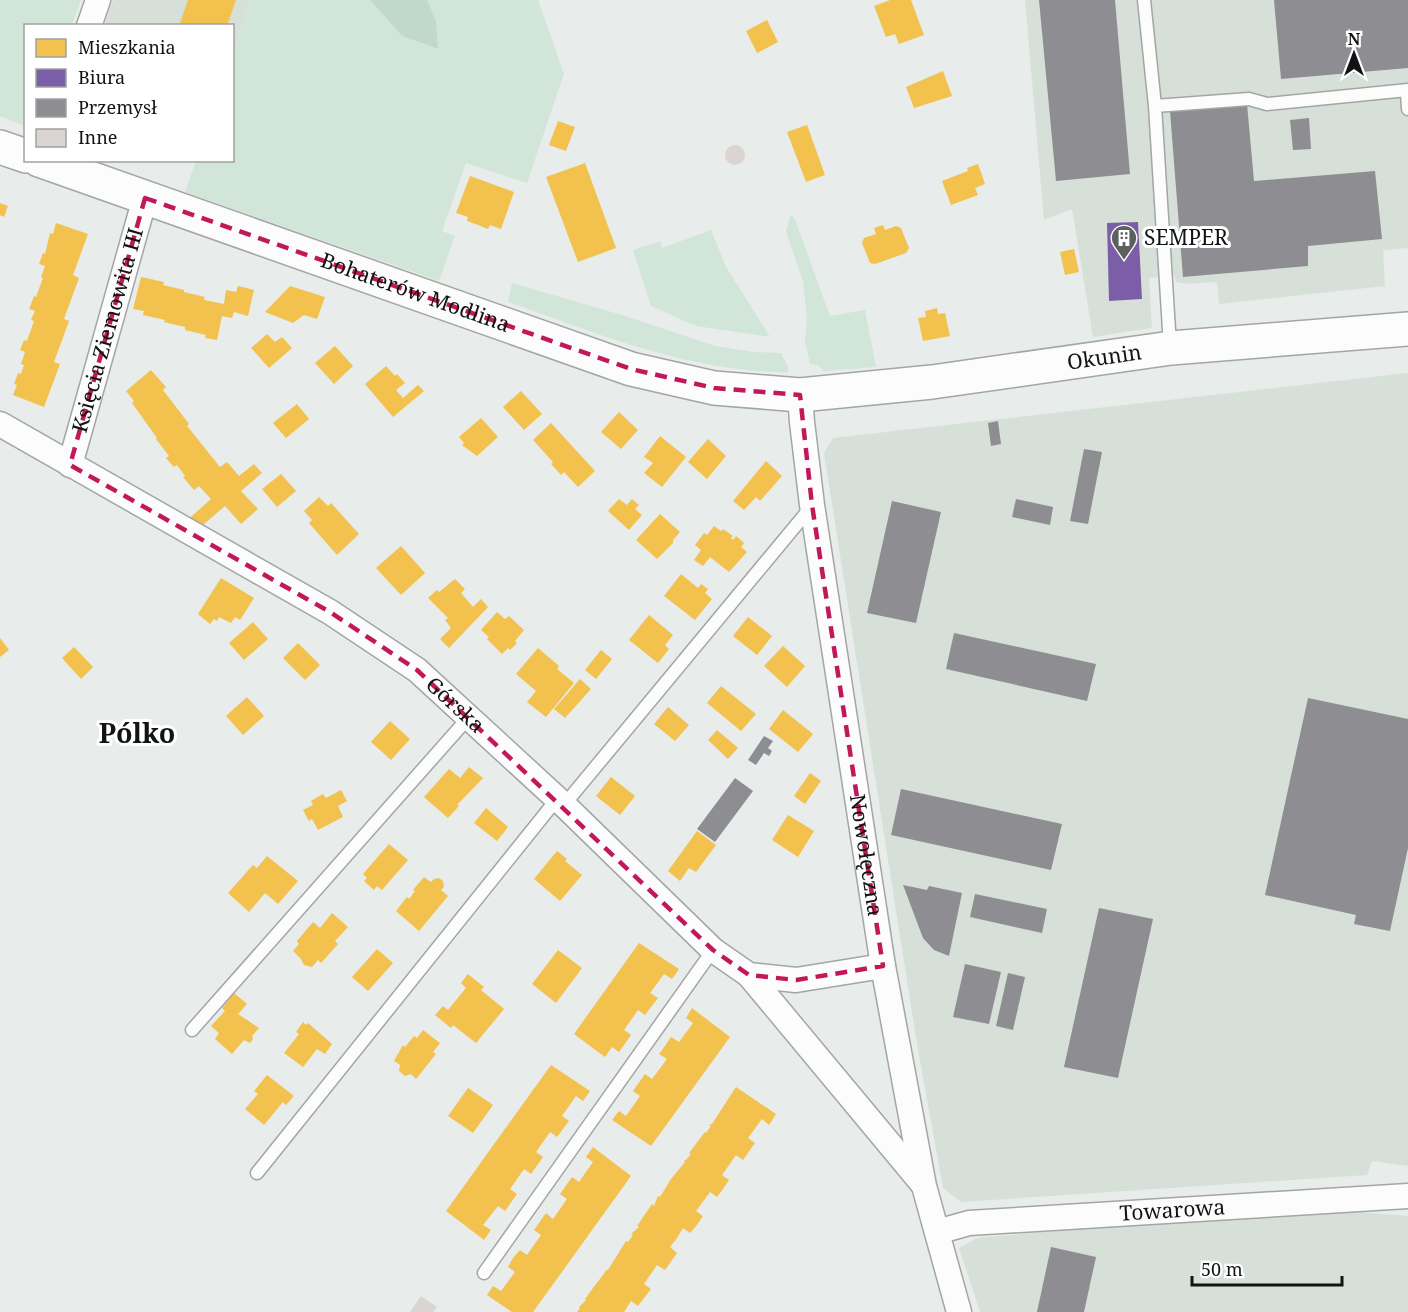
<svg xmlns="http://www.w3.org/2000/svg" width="1408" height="1312" font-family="'Noto Serif',serif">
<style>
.built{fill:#d6e0d9}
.green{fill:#d1e6d9}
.forest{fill:#c1d9ca}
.homes{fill:#f2c14e}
.offices{fill:#7b5ea7}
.industry{fill:#8d8d92}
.building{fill:#dbd4d2}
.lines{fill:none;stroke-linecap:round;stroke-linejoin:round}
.service-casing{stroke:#a2a6a4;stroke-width:15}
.minor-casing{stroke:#a2a6a4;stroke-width:27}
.secondary-casing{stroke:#a2a6a4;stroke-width:36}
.service{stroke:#fcfcfc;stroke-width:12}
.minor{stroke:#fcfcfc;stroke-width:24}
.secondary{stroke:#fcfcfc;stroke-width:33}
.marked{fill:none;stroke:#c2185b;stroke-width:4.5;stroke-dasharray:12 8;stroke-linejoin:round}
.labels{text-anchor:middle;stroke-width:6;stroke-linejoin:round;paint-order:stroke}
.poi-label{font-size:21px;fill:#111412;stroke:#fff;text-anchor:start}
.street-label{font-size:21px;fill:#111412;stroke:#fff}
.district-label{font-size:27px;font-weight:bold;fill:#111412;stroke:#fff}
</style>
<rect width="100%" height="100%" fill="#e8ecea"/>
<!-- built -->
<path class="built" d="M113 0H250L233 53 232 26H104Z
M1025 0H1408V248L1383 250 1385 286 1219 304 1217 282 1189 284 1176 282 1175 276 1149 278 1152 328 1093 337 1072 209 1044 220Z
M1408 373V1166L1372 1161 1367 1175 961 1202 943 1188 917 1044 824 453 833 438Z
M1301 1208 1408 1216V1312H980L959 1248 977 1238Z"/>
<!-- green -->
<path class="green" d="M0 0H81L72 25 26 26 25 126 0 116Z
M250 0H370L402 36 437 49 436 21 427 0H538L564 74 527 183 466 163 442 231 455 236 439 281 185 192 196 161 232 160 233 53Z
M790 216 794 217 830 316 865 310 876 367 824 371 817 365 810 364 805 341 807 318 803 281 786 232Z
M711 230 726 267 770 337 696 326 651 306 633 250 660 241 662 248Z
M512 283 622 315 715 346 753 352 781 353 788 367V372C689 372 599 334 508 302Z"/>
<!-- forest -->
<path class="forest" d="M370 0H427L436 21 438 49 402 36Z"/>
<!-- homes -->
<path class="homes" d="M188 0H236L227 26H179Z
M890 0H911L924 35 899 44 895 34 886 37 874 6Z
M767 20 778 42 757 53 746 31Z
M943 71 952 96 914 108 906 87Z
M558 121 575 127 566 151 549 145Z
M807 125 825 175 806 182 787 132Z
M585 163 616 248 578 262 546 177Z
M978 164 985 184 975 188 978 195 951 205 942 181 968 171 967 168Z
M470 176 514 192 501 229 490 225 488 229 478 225 467 221 468 217 456 213Z
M0 203 8 206 4 217 0 215Z
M56 223 88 234 73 275 79 278 64 319 69 321 54 362 60 364 44 407 13 395 17 385 14 384 18 373 21 374 24 365 21 364 25 352 20 350 24 340 27 341 34 321 31 320 35 311 29 309 30 307 34 296 36 297 43 278 41 277 45 266 39 264 43 253 45 254 50 233 53 234Z
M883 225 885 230 896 226 901 228 909 248 906 253 875 264 870 263 862 243 864 238 876 234 874 228Z
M1074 249 1079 272 1065 275 1060 252Z
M141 277 164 282 163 285 184 290V292L205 297 204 300 224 304 226 290 236 292 238 286 254 290 248 316 234 312 232 318 222 316 217 340 205 338 206 335 185 330V327L164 322 165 320 143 315 144 311 133 309Z
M290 286 325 297 317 319 304 315 293 323 265 312Z
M937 308 938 314 945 313 950 336 923 341 918 318 926 317 925 311Z
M267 334 275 342 282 337 292 348 269 368 251 348Z
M335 346 353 366 334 384 315 363Z
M386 366 395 376 397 374 405 383 396 390 403 398 418 385 424 391 393 417 365 384Z
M151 370 166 387 163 390 189 424 187 426 220 467 227 462 239 476 254 464 262 473 241 491 258 509 241 524 225 506 197 530 184 523 211 499 199 486 194 490 183 477 185 476 177 465 174 467 166 458 169 456 156 439 157 438 132 403 134 401 126 391Z
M521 391 542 414 524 430 503 407Z
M297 404 309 419 286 438 273 423Z
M619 412 638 430 621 449 601 432Z
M481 418 498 437 477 456 462 445 464 443 459 437Z
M551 423 595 471 578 487 564 472 561 475 551 464 553 462 533 440Z
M660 436 686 457 662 487 644 473 653 463 644 457Z
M708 439 726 456 707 479 688 462Z
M766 461 782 476 760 501 756 497 744 510 733 501Z
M281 474 296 491 277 507 262 489Z
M319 497 328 506 331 503 359 534 337 555 309 523 312 520 304 511Z
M619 499 627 505 632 499 639 505 635 509 642 515 629 530 608 511Z
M660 514 680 532 673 540V543L657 559 636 540Z
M714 526 721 531 723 529 733 536 731 538 733 540 736 536 744 543 741 547 747 552 729 572 710 557 703 566 694 560 701 550 695 545 704 533 707 535Z
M401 546 425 573 401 595 376 568Z
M681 574 698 588 701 584 708 589 705 593 712 599 695 620 664 596Z
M221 578 254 598 240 620 235 617 231 623 219 617 217 621 214 619 210 624 198 614Z
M455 579 465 589 461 593 473 607 481 599 488 607 449 648 440 639 451 628 445 620 448 618 428 598 437 590 439 592Z
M497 612 505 619 509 616 524 630 515 641 517 643 510 650 508 648 502 654 487 639 489 637 481 630Z
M649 615 673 635 665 645 669 649 658 663 629 640Z
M748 617 772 636 757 655 733 636Z
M253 622 268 639 244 660 229 643Z
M0 638 9 650 0 657Z
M298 643 320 665 305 680 283 658Z
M783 646 805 666 787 687 764 666Z
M74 647 93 667 81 679 62 658Z
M538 648 559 666 557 669 574 683 546 717 527 702 536 691 516 674Z
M601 650 612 659 596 679 585 670Z
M580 679 591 689 565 718 554 709Z
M721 686 756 714 741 731 707 703Z
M247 697 264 716 243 735 226 716Z
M668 707 689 725 675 741 654 724Z
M783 710 813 734 798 752 769 729Z
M390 721 410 739 391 760 371 742Z
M717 730 738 748 728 759 708 740Z
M469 767 483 778 457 805 459 806 448 818 424 797 449 769 460 778Z
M810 773 821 781 805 804 794 796Z
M611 777 635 796 620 815 596 796Z
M341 790 347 801 338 806 343 817 318 830 312 819 309 821 303 810 313 805 311 801 323 794 326 798Z
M486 808 508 827 497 841 474 823Z
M788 815 814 831 798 857 772 840Z
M697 831 716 845 696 872 689 868 680 881 668 871Z
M389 844 408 860 382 890 377 886 374 890 364 881 367 878 363 874Z
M557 851 567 859 565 861 582 875 560 901 534 879Z
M267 856 298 881 278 904 265 893 249 912 228 893 253 865 257 868Z
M424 877 431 882 434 879 439 878 443 881 444 887 441 890 448 896 419 931 396 911 407 897 409 899 415 891 413 890Z
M332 913 348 927 335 941 338 944 321 963 318 960 312 967 304 965 301 959 293 951 299 944 297 941 313 922 320 928Z
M639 943 679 969 672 979 664 974 650 993 658 998 651 1007 645 1015 638 1010 624 1030 631 1035 619 1052 612 1047 605 1057 574 1034Z
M377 949 393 963 368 991 352 977Z
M558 950 582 968 556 1003 532 984Z
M468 974 484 987 481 990 504 1009 476 1043 453 1025 451 1028 435 1015 443 1006 448 1010 466 988 461 983Z
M234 993 247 1004 238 1014 259 1028 252 1036 253 1039 250 1043 244 1040 232 1054 215 1039 219 1033 211 1026 225 1011 222 1008Z
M692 1008 730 1037 651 1146 612 1120 619 1111 626 1116 640 1096 633 1091 645 1074 652 1079 667 1059 659 1054 665 1046 671 1037 679 1042 693 1023 686 1018Z
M303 1022 306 1025 308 1023 332 1044 325 1054 317 1049 303 1067 284 1053 299 1034 296 1032Z
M423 1030 440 1043 433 1052 436 1054 416 1079 411 1074 405 1076 399 1071 400 1065 394 1061 403 1045 405 1047 414 1036 417 1038Z
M551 1065 590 1091 583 1101 576 1096 562 1116 569 1121 557 1137 550 1132 536 1152 543 1157 531 1174 524 1169 510 1189 517 1194 505 1211 498 1206 483 1225 491 1230 484 1240 446 1211Z
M267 1075 294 1096 286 1105 283 1102 264 1125 245 1109 258 1094 254 1091Z
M736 1087 776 1114 769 1125 762 1119 748 1138 755 1143 743 1160 736 1155 722 1175 729 1180 723 1189 717 1197 710 1192 696 1211 703 1216 697 1225 690 1233 683 1228 677 1238 670 1247 677 1253 665 1270 657 1265 644 1284 651 1289 638 1306 631 1301 624 1312H577L580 1308 579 1307 586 1300 585 1299 593 1288 606 1271 605 1270H608L626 1241 628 1242 633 1235 631 1234 639 1227 637 1226 652 1204 654 1206 658 1196 660 1197 671 1179 685 1162 684 1160H686L691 1154 689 1153 705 1132 706 1133 711 1126 709 1125 712 1124Z
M468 1088 493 1105 473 1133 448 1116Z
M593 1147 631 1176 533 1312H512L487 1295 493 1286 501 1291 515 1272 508 1267 513 1258 520 1250 527 1255 541 1235 534 1230 546 1213 553 1219 567 1199 560 1194 572 1177 579 1182 593 1162 586 1157Z"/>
<!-- offices -->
<path class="offices" d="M1138 222 1142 299 1109 301 1107 223Z"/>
<!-- industry -->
<path class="industry" d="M1039 0H1115L1130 174 1056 181Z
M1274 0H1408V68L1281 79Z
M1247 104 1254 181 1375 171 1382 239 1308 246V266L1183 277 1170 111Z
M1309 118 1311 149 1293 150 1290 120Z
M998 421 1001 444 991 446 988 423Z
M1084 449 1102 452 1088 524 1070 521Z
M1016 499 1053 507 1050 525 1012 517Z
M892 501 941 512 916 623 867 613Z
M954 633 1096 664 1087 701 946 669Z
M1308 698 1408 719V848L1390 931 1354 924 1356 915 1265 895Z
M764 736 773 741 768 748 772 751 769 756 764 753 756 765 748 760Z
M735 778 753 791 715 842 697 829Z
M901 789 1062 824 1051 870 891 835Z
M903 885 927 890 929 886 962 893 949 956 934 950 923 938Z
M975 894 1047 909 1042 933 970 917Z
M1099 908 1153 919 1118 1078 1064 1067Z
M965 964 1001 972 989 1024 953 1017Z
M1008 973 1025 977 1013 1030 996 1026Z
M1051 1247 1096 1257 1084 1312H1037Z"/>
<!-- building -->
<path class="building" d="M725 155a10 10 0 1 1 20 0a10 10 0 1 1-20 0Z
M421 1296 437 1307 433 1312H410Z"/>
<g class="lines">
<!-- service casing -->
<g class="service-casing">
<path id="service" d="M1144 0 1155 106 1170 346
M1407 91 1408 109
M1155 106 1249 99 1267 104 1408 90
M564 805 812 506
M192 1030 469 717
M257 1173 557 799
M484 1273 713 950"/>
</g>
<!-- minor casing -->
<g class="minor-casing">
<g id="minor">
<path d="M89 26 98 0"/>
<path id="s1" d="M800 395 802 422 812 505 883 966 924 1186 959 1312"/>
<path id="s2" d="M0 424 330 612 417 670 564 805 713 950 749 975 796 980 883 966"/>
<path id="s3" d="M70 465 145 198"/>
<path d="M749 975 922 1183"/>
<path id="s4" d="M937 1232 969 1223 1408 1196"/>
</g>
</g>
<!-- secondary casing -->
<g class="secondary-casing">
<g id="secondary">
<path d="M0 147 26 156"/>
<path id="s5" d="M39 160 631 369 714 388 800 395 932 382 1171 348 1408 329"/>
</g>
</g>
<!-- service -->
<use href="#service" class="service"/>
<!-- minor -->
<use href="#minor" class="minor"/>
<!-- secondary -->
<use href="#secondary" class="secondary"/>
</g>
<!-- marked area -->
<path class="marked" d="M145 198 631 369 714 388 800 395 812 505 883 966 796 980 749 975 713 950 417 670 330 612 70 465Z"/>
<!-- icons -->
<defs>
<g id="building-pin" transform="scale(1.35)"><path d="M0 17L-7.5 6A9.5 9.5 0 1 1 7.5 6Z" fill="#5c605e" stroke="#fff"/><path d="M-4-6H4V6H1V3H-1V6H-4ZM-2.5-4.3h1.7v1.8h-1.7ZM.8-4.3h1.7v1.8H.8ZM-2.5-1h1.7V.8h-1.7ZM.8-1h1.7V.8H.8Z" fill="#fff"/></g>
</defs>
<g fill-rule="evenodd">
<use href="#building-pin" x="1124" y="238"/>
</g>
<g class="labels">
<!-- poi labels -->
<g class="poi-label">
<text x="1144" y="245">SEMPER</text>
</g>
<!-- street labels -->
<g class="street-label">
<text dy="7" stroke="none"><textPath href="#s5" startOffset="399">Bohaterów Modlina</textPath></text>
<text dy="7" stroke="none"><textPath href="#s3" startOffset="140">Księcia Ziemowita III</textPath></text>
<text dy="7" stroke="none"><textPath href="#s5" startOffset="1106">Okunin</textPath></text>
<text dy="7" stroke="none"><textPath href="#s2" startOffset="536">Górska</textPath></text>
<text dy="7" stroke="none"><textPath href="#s1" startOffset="465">Nowołęczna</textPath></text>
<text dy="7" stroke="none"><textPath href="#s4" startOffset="237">Towarowa</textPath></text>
</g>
<!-- district labels -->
<g class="district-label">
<text x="137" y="743">Pólko</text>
</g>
</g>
<!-- legend -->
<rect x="24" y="24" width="210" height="138" fill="#ffffff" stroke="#a0a1a0" stroke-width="1.5"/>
<rect x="36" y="39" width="30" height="18" fill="#f2c14e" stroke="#a0a1a0" stroke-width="1.5"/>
<text x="78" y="54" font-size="18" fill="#111412">Mieszkania</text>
<rect x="36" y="69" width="30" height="18" fill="#7b5ea7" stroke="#a0a1a0" stroke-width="1.5"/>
<text x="78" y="84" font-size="18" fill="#111412">Biura</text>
<rect x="36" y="99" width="30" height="18" fill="#8d8d92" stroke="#a0a1a0" stroke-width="1.5"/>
<text x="78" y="114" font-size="18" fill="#111412">Przemysł</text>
<rect x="36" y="129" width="30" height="18" fill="#dbd4d2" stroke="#a0a1a0" stroke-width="1.5"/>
<text x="78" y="144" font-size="18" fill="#111412">Inne</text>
<!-- north arrow -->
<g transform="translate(1354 54)" stroke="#ffffff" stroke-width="4.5" paint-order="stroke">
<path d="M0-4.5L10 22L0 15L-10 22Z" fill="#111412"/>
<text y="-9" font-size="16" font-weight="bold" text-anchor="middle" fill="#111412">N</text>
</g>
<!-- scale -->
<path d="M1192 1276v9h150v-9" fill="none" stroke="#111412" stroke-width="3"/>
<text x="1201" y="1276" font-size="18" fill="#111412" stroke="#ffffff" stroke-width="4.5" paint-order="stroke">50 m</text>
</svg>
